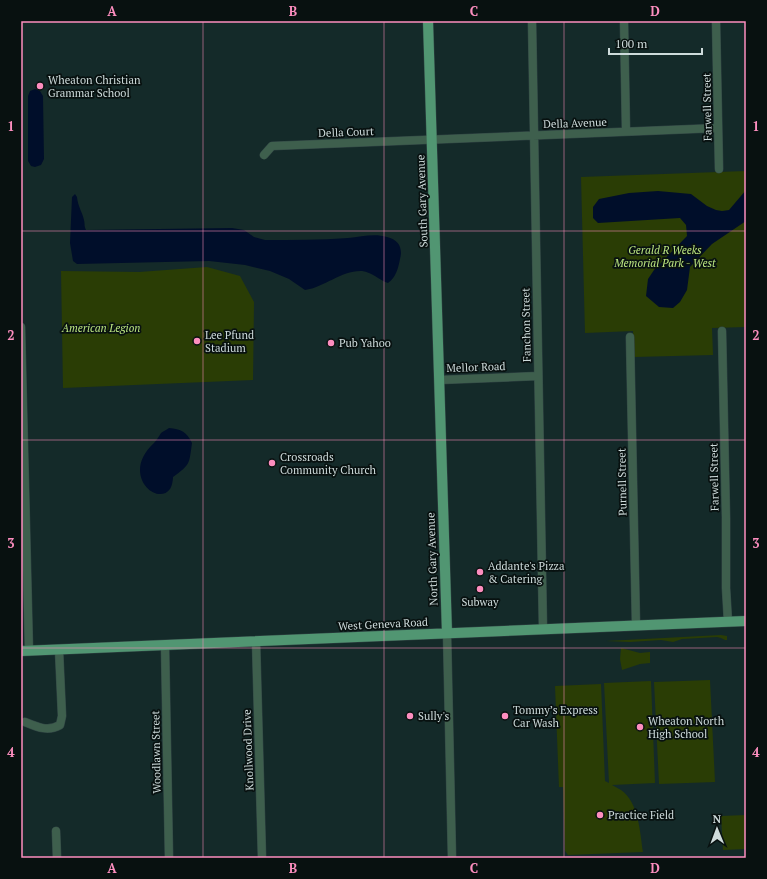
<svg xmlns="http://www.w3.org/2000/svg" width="767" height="879" font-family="'PT Serif',serif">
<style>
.green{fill:#2a3d05}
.water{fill:#000e2a}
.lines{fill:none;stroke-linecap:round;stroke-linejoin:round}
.minor-casing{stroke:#324645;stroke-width:9}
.major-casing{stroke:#324645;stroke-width:11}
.minor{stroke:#3e5f4d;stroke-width:8}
.major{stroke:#519672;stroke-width:10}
.grid{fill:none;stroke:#fd8ebf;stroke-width:1;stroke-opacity:0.55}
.poi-dot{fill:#fd8ebf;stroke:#081110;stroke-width:1.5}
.labels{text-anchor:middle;stroke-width:3.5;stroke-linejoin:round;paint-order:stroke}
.poi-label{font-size:11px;fill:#cedbdb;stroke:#081110;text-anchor:start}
.street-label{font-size:11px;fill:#cedbdb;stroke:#081110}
.park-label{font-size:11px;font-style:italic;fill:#bbe580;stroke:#081110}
.neatline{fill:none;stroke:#fd8ebf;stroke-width:1.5}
.grid-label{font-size:13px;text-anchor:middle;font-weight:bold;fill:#fd8ebf}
</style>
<rect width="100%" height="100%" fill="#142a29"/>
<!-- green -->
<path class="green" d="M746 171V327L712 328 713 355 634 357 633 331 585 333 581 177Z
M207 267 240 276 254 302 253 380 63 388 61 271 139 272Z
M721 635 727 636V640H725L721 638 717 637 682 639 673 642 661 640 630 642 606 641Z
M621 648 640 653 650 652V663L640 664 622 670 620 659Z
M710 680 715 782 659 784 654 682Z
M651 681 655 783 612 785C615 787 618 788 621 790 639 803 640 832 643 852L568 855 565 851 563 787H559L555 686 601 684 605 781 609 783 604 683Z
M746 815V849L723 850 721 816Z"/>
<!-- water -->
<path class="water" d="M35 89 40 91 43 96 44 159 41 165 35 167 31 166 28 161V96L30 91Z
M746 190V221L712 244 690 267 687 290 680 302 673 308 659 307 646 296 648 279 654 270 687 236 686 225 680 218 598 223 593 218V207L599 199 629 193 658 191 691 194 707 206 716 210 722 211 729 210Z
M75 194 77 197C78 207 82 211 84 220 85 224 84 226 86 230L232 228 244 230 254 237 265 240C293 240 320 240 348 238 361 237 374 233 387 237 399 240 403 248 400 259 398 269 396 277 388 283 379 280 372 272 362 271 342 270 325 287 305 290L289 279 270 271 245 265 209 261 77 264 73 261 70 243 72 197Z
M169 428C181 429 187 432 192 443 189 464 191 464 173 477 173 480 172 486 170 489 157 507 120 474 154 443 157 440 159 436 161 433 163 431 167 430 169 428Z"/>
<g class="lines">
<!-- minor casing -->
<g class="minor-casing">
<path id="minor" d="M532 21 543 629
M624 21 626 131
M716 21 719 169
M264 155 272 146 718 128
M21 327 29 651
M722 331 726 518V588L728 622
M630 337 636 625
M439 380 538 376
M447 633 452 858
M256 641 262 858
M165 645 169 858
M25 722C37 727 48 732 60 725L62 716 59 650
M56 831 57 858"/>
</g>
<!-- major casing -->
<g class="major-casing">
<path id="major" d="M428 21 447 633
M21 651 746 621"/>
</g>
<!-- minor -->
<use href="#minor" class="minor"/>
<!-- major -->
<use href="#major" class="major"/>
</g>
<!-- grid -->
<path class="grid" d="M203 21V858M384 21V858M564 21V858M21 231H746M21 440H746M21 648H746"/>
<!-- markers -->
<g class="poi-dot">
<circle cx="40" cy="86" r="4"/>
<circle cx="197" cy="341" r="4"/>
<circle cx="331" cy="343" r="4"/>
<circle cx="272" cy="463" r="4"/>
<circle cx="480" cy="572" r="4"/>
<circle cx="480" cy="589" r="4"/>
<circle cx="410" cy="716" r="4"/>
<circle cx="505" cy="716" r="4"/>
<circle cx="640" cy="727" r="4"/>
<circle cx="600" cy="815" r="4"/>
</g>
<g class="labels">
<!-- poi labels -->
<g class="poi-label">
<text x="48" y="84">Wheaton Christian<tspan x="48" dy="13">Grammar School</tspan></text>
<text x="205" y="339">Lee Pfund<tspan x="205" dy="13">Stadium</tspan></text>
<text x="339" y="347">Pub Yahoo</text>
<text x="280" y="461">Crossroads<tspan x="280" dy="13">Community Church</tspan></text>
<text x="488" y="570">Addante's Pizza<tspan x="488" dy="13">&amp; Catering</tspan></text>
<text x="480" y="606" text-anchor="middle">Subway</text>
<text x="513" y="714">Tommy’s Express<tspan x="513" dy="13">Car Wash</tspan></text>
<text x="418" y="720">Sully's</text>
<text x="648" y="725">Wheaton North<tspan x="648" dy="13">High School</tspan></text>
<text x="608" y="819">Practice Field</text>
</g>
<!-- street labels -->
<g class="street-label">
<text transform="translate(707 107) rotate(-91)" y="4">Farwell Street</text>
<text transform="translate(575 123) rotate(-2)" y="4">Della Avenue</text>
<text transform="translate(346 132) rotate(-2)" y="4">Della Court</text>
<text transform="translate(422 201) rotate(-92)" y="4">South Gary Avenue</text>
<text transform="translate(526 325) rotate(-91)" y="4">Fanchon Street</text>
<text transform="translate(476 367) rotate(-2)" y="4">Mellor Road</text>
<text transform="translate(714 477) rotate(-91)" y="4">Farwell Street</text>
<text transform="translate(622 482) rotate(-91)" y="4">Purnell Street</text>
<text transform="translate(432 559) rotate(-92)" y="4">North Gary Avenue</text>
<text transform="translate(383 624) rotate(-3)" y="4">West Geneva Road</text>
<text transform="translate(248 750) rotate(-92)" y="4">Knollwood Drive</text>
<text transform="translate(156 752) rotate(-91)" y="4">Woodlawn Street</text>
</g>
<!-- park labels -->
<g class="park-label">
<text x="665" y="254">Gerald R Weeks<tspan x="665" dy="13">Memorial Park - West</tspan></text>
<text x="101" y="332">American Legion</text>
</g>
</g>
<!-- border -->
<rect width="767" height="879" fill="none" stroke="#081110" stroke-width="44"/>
<!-- north arrow -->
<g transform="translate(717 829) rotate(359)" stroke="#081110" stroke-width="3" paint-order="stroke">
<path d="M0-3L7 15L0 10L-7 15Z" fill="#cedbdb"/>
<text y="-6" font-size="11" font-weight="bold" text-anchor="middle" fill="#cedbdb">N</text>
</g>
<!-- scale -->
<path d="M609 48v6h93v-6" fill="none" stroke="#cedbdb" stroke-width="2"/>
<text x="615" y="48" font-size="12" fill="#cedbdb" stroke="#081110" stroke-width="3" paint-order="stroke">100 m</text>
<rect x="22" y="22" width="723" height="835" class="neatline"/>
<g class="grid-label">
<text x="112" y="16">A</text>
<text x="293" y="16">B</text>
<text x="474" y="16">C</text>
<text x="655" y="16">D</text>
<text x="11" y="131">1</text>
<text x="756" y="131">1</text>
<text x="11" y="340">2</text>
<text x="756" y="340">2</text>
<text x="11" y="548">3</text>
<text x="756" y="548">3</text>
<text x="11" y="757">4</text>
<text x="756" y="757">4</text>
<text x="112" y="873">A</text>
<text x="293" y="873">B</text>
<text x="474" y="873">C</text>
<text x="655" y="873">D</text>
</g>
</svg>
